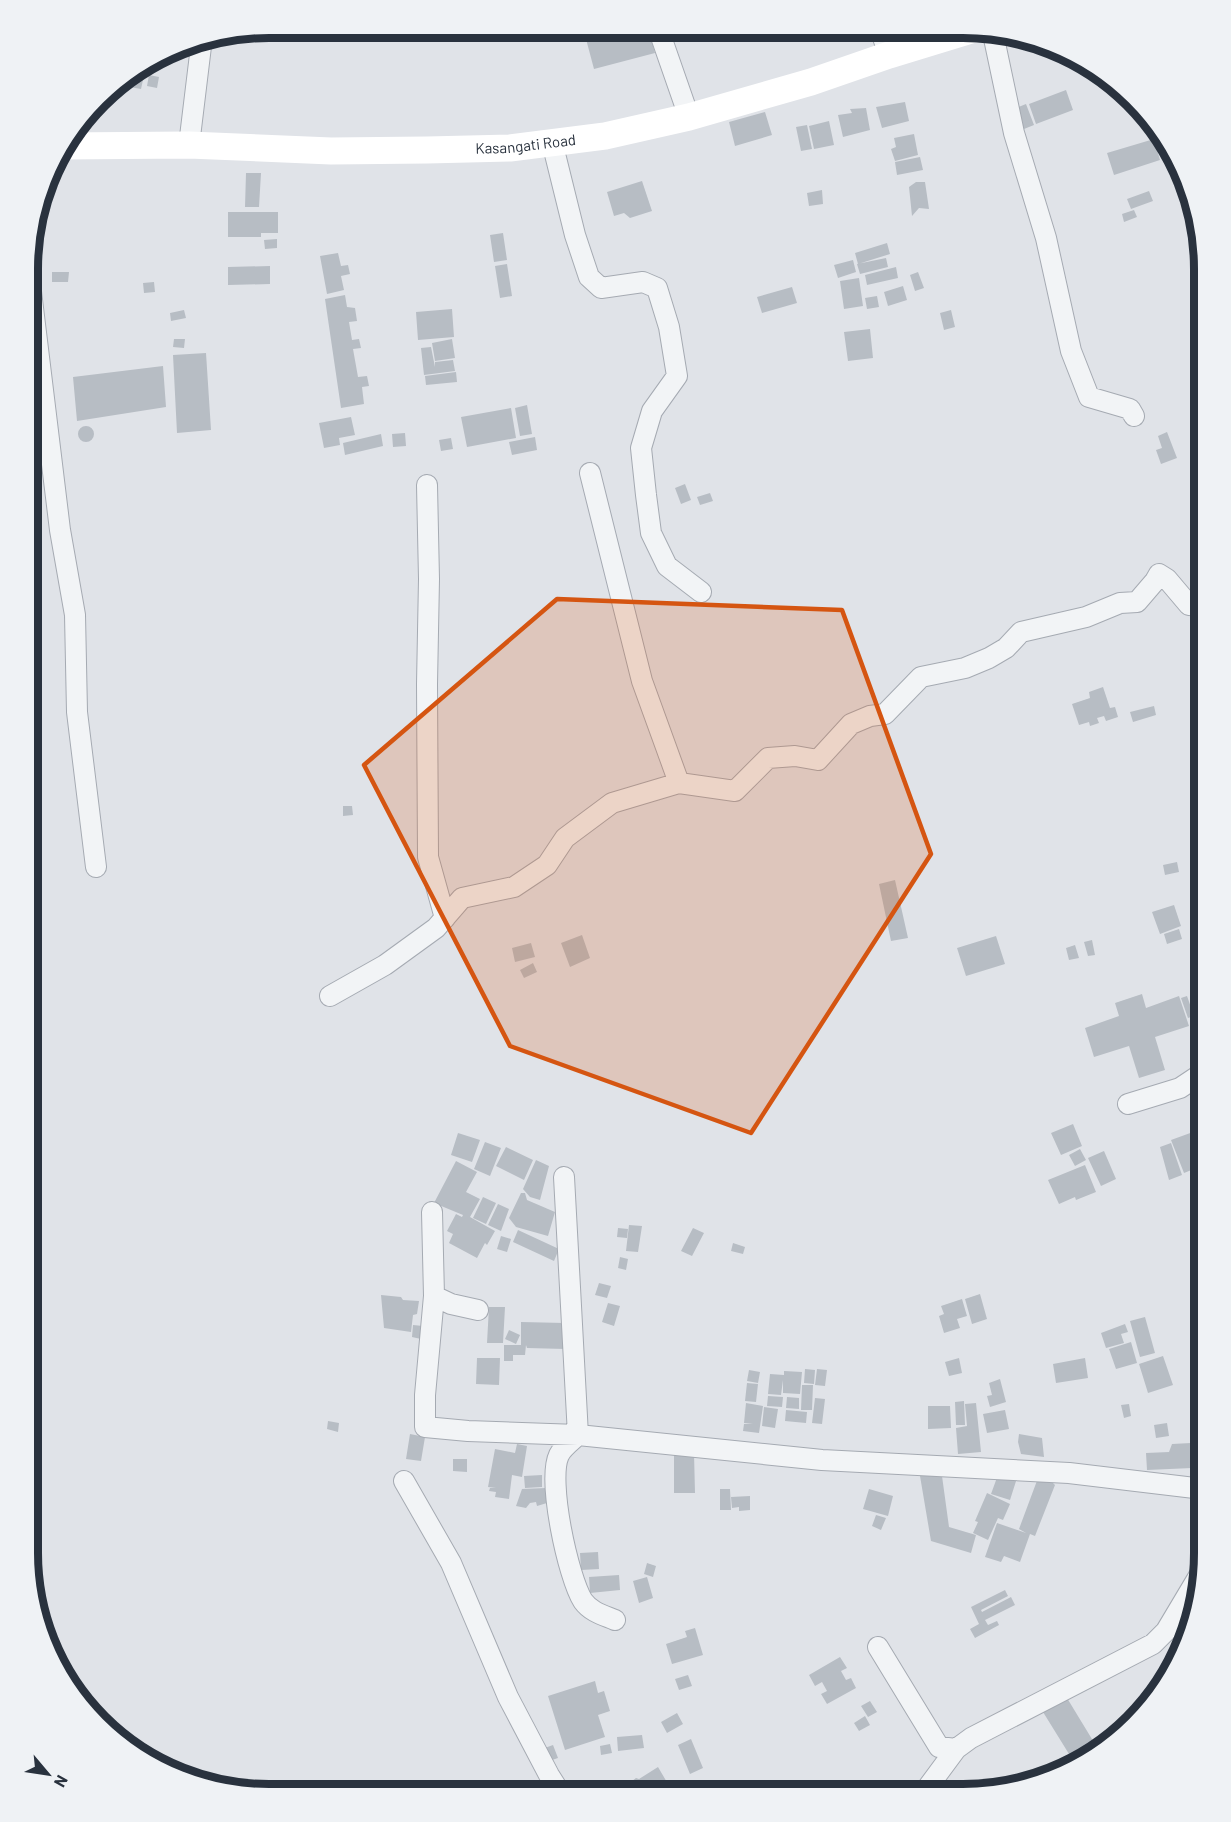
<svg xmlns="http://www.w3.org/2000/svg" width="1231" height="1822" font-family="Barlow,sans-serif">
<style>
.building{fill:#b7bdc4}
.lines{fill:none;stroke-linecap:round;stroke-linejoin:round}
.street-casing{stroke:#a5aab2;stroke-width:22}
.street{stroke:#f2f4f6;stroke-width:20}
.secondary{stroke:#fff;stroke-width:27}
.marked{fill:#d55511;fill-opacity:0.2;stroke:#d55511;stroke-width:4.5;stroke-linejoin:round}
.labels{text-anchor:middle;stroke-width:4.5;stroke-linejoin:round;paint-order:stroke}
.street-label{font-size:15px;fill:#29323e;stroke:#eff2f5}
.rim{fill:none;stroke:#29323e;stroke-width:8}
</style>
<rect width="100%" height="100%" fill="#e0e3e8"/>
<!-- building -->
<path class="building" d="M497 28H520L505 39Z
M628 28H630L634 42 651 38 655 53 594 69 586 39Z
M149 75 159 77 157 88 147 86Z
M126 77 143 80 141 89 124 86Z
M1066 90 1073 110 1036 124 1029 104Z
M905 102 909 121 882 128 876 107Z
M1026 104 1034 125 1024 129 1016 108Z
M866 108 870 130 843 137 838 115 852 113 850 109Z
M765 112 772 135 735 146 729 122Z
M829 121 834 145 814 149 809 126Z
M807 125 812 149 801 151 796 127Z
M914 134 918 155 895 161 891 149 896 147 894 138Z
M1154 139 1160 160 1114 175 1107 153Z
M920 157 923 170 897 175 895 162Z
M246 173H261L259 207H245Z
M642 181 652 211 630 218 624 213 614 216 607 192Z
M916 182H925L929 209 919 208 912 216 909 187Z
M822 190 823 204 809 206 807 193Z
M1149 191 1153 201 1131 209 1127 199Z
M1134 210 1137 217 1124 222 1122 214Z
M228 212H278V233H261V237H228Z
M503 233 507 260 494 262 490 235Z
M277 239V248L265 249 264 240Z
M887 243 890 254 858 264 855 253Z
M338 253 341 266 348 265 350 274 341 276 344 290 327 294 320 256Z
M886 258 888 267 860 274 857 264Z
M853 260 856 272 838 278 834 265Z
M507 264 512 296 500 298 495 266Z
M270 266V284L228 285V267Z
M896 267 898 278 867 285 865 275Z
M52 272H69L68 282H52Z
M918 272 924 288 915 291 910 275Z
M859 278 863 306 844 309 840 281Z
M154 282 155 292 144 293 143 283Z
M903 286 907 300 888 306 884 292Z
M792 287 797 303 762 313 757 297Z
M345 295 347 307 355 308 357 321 349 322 352 340 359 339 361 348 353 349 358 377 367 376 369 386 362 387 364 404 341 408 325 299Z
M877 296 879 307 867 309 865 298Z
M452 309 454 337 418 340 416 312Z
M184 310 186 318 171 321 170 313Z
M951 310 955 327 944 330 940 313Z
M870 329 873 358 848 361 844 332Z
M174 339H185L184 348 173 347Z
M452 339 455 358 435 361 432 343Z
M431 347 435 367V362L453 360 455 371 424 375 421 348Z
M206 353 211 430 177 433 173 355Z
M163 366 166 407 77 421 73 377Z
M456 372 457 382 426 385 425 376Z
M527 405 532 434 520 436 515 408Z
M511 408 516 438 467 447 461 417Z
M351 417 355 435 339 438 340 445 324 448 319 423Z
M78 434a8 8 0 1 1 16 0a8 8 0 1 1-16 0Z
M1167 432 1177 458 1161 464 1156 450 1162 448 1158 436Z
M405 433 406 446 393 447 392 434Z
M381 434 383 446 345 455 343 443Z
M535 437 537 450 512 455 509 442Z
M451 438 453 449 441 451 439 440Z
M685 484 691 500 681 504 675 488Z
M710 493 713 501 700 505 697 497Z
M1103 687 1110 708 1115 707 1118 717 1106 721 1104 716 1097 718 1099 723 1090 726 1089 722 1079 725 1072 704 1090 698 1089 692Z
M1154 706 1156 715 1133 722 1130 712Z
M343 806H352L353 815 343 816Z
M1177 862 1179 872 1165 875 1163 865Z
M895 880 908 938 891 941 879 884Z
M1174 905 1181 926 1160 934 1152 912Z
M1179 929 1182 939 1167 944 1164 934Z
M582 935 590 958 570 967 561 943Z
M996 936 1005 964 966 976 957 948Z
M1092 940 1095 955 1088 956 1084 942Z
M531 943 535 957 515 962 512 948Z
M1075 945 1079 958 1069 960 1066 948Z
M533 963 537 972 524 978 520 970Z
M1142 994 1146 1008 1179 996 1189 1026 1155 1037 1165 1070 1139 1078 1129 1046 1094 1057 1085 1028 1119 1016 1115 1003Z
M1187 996 1194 1016 1188 1018 1181 998Z
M1073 1124 1082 1146 1061 1155 1051 1133Z
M1193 1132 1204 1160V1165L1184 1173 1171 1140Z
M458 1133 480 1140 472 1162 451 1155Z
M485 1142 501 1148 490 1176 474 1169Z
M1171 1143 1182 1175 1169 1180 1160 1147Z
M506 1147 533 1160 524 1180 496 1166Z
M1080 1149 1086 1160 1075 1166 1069 1155Z
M1104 1151 1116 1179 1101 1186 1088 1158Z
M536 1160 549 1166 540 1200 530 1197 523 1189Z
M456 1161 477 1172 466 1192 480 1199 470 1217 495 1231 487 1245 485 1243 477 1258 449 1243 453 1234 447 1231 456 1214 462 1217 463 1215 434 1203Z
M1085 1165 1096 1192 1076 1200 1075 1197 1059 1204 1048 1180Z
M521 1193H525L527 1200 555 1212 548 1236 516 1227 509 1218Z
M483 1197 496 1203 486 1224 473 1218Z
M498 1204 509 1209 501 1231 488 1225Z
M629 1225 642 1226 638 1252 626 1251Z
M618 1228 628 1229 627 1238 617 1237Z
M693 1228 704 1233 692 1256 681 1251Z
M518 1230 559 1249 554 1261 513 1242Z
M501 1236 511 1239 507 1252 497 1249Z
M733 1243 745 1247 743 1254 731 1251Z
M620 1257 628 1259 626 1270 618 1268Z
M599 1283 611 1286 607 1298 595 1295Z
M980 1294 987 1319 972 1324 965 1299Z
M381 1295 401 1297 403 1300 419 1301 417 1314 413 1315 411 1332 384 1328Z
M962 1299 967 1316 957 1319 960 1328 944 1333 939 1316 944 1314 941 1306Z
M608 1303 620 1306 614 1326 602 1322Z
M489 1307H505L503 1343H487Z
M1145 1317 1155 1353 1140 1357 1130 1321Z
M521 1322 565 1323V1349L527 1348 526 1345 525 1355H513V1361H504V1345H521Z
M1125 1324 1128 1332 1121 1334 1124 1343 1106 1348 1101 1333Z
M413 1325 423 1326 421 1339 412 1337Z
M509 1330 520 1335 516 1344 505 1339Z
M1131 1342 1137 1363 1116 1369 1109 1349Z
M1163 1356 1173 1385 1148 1393 1139 1364Z
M477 1358H500L499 1385 476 1384Z
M959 1358 962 1373 949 1376 945 1362Z
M1085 1358 1088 1378 1056 1383 1053 1364Z
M805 1369 815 1370 814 1384 804 1383Z
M817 1369 827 1370 825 1386 815 1385Z
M749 1370 760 1372 758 1383 747 1381Z
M784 1371 802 1372 800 1394 783 1393V1380L781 1395 768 1394 770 1374 784 1375Z
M1000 1379 1006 1402 990 1407 987 1396 992 1395 989 1383Z
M747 1383 758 1384 756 1402 745 1401Z
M802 1385H813L812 1410H801Z
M768 1396 783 1397 782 1407 767 1406Z
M787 1397 799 1398V1409L786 1408Z
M815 1398 825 1399 822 1424 812 1423Z
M964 1401 965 1425H956L955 1402Z
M746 1403 763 1406 759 1433 743 1431 744 1424H753L744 1423Z
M976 1403 981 1452 958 1454 956 1428 967 1426 965 1404Z
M1129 1404 1131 1416 1124 1418 1121 1405Z
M928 1406H950L951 1428 928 1429Z
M764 1407 778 1409 775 1428 762 1426Z
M786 1410 807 1412 806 1423 785 1421Z
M1005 1410 1009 1429 987 1433 983 1414Z
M328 1421 339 1423 338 1432 327 1429Z
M1167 1423 1169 1436 1156 1438 1154 1425Z
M410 1434 425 1437 421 1461 406 1459Z
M1019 1434 1042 1438 1044 1457 1021 1454 1018 1442Z
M1191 1443 1192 1468 1147 1470 1146 1453 1169 1452 1172 1444Z
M517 1444 527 1446 522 1477 512 1475 509 1499 495 1497 496 1492 489 1491 490 1488H496L488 1487 495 1449 515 1453Z
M694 1453 695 1493H674V1454Z
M453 1459H467V1472L453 1471Z
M999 1472 1017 1478 1010 1500 991 1494Z
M934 1474 942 1476 949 1527 976 1535 971 1553 931 1541 920 1476Z
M542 1475V1487L525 1488 524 1476Z
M1038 1478H1048L1055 1485 1035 1536 1030 1534 1020 1562 1004 1556 1001 1562 985 1557 997 1523 1026 1533 1019 1529Z
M546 1488 547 1503 537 1506 536 1502 530 1503 526 1508 516 1506 522 1489Z
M720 1489H730L731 1510H720Z
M869 1489 893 1496 888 1516 863 1509Z
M987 1493 1010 1504 1003 1520 998 1518 988 1540 973 1533 978 1522 975 1521Z
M750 1496V1510L739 1511V1507L732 1508 731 1497Z
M876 1515 886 1518 881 1530 872 1526Z
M598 1552 599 1569 581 1570 580 1553Z
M647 1563 656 1566 653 1577 644 1574Z
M619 1575 620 1590 590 1593 589 1577Z
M647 1577 653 1598 639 1603 633 1581Z
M1005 1590 1008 1596 981 1610 982 1612 1011 1597 1015 1605 985 1620 988 1625 997 1621 999 1625 975 1638 970 1629 979 1624 971 1607Z
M1198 1595V1596L1191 1631 1182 1626Z
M695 1628 703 1655 672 1664 666 1644 687 1637 685 1631Z
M840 1657 847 1668 841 1671 846 1680 851 1678 856 1688 827 1704 821 1694 827 1691 822 1682 815 1686 809 1675Z
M688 1675 692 1686 679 1690 675 1679Z
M595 1681 598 1693 604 1691 610 1711 598 1715 605 1737 565 1750 548 1696Z
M1067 1698 1098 1749 1069 1770 1057 1773 1052 1765 1069 1754 1043 1712Z
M870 1701 877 1712 868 1717 861 1706Z
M677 1713 683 1724 667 1733 661 1722Z
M865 1716 870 1725 859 1731 854 1723Z
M642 1735 644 1748 618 1751 617 1737Z
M691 1739 703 1768 690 1774 678 1745Z
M610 1744 612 1753 601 1755 600 1746Z
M553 1745 558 1758 546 1762 542 1749Z
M658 1767 668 1784 665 1789 668 1794H632L633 1793 627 1785 636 1778 639 1779Z"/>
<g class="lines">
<!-- street casing -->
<g class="street-casing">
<path id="street" d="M658 28 689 117
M880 29 889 55
M992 29 1014 133 1046 238 1071 351 1089 397 1130 409 1134 416
M552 142 575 235 589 277 601 288 643 282 657 288 669 327 677 376 652 411 641 448 646 495 651 533 667 566 701 592
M189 145 202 38
M29 275 60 530 75 615 77 712 96 867
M590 473 642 681 679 783
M427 485 429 579 427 684 428 857 445 918
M330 996 385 965 436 928 462 898 514 887 547 865 565 838 612 803 679 783 735 791 768 758 795 756 818 760 851 724 870 716 885 714 921 677 965 668 989 658 1006 648 1021 632 1086 617 1120 603 1137 602 1155 581 1159 574 1167 579 1189 605 1204 606
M1128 1104 1180 1088 1204 1072
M564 1177 578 1435C572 1441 563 1447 559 1455 547 1480 568 1577 583 1601 591 1612 603 1615 615 1620
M432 1212 434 1296 451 1304 478 1310
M434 1296 425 1395V1427L468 1431 578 1435 822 1460 1069 1473 1203 1489
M404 1481 451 1563 508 1697 549 1775 561 1794
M878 1647 939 1747 956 1749
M922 1795 956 1749 971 1738 1153 1644 1166 1631 1203 1569"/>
</g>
<!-- street -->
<use href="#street" class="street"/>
<!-- secondary -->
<path class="secondary" id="s1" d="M61 146 189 145 331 151 427 150 510 148 605 136 689 117 811 82 889 55 974 29"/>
</g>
<!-- marked area -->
<path class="marked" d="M557 599 842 610 931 854 751 1133 510 1046 364 765Z"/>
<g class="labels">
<!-- street labels -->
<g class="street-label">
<text dy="5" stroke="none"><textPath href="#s1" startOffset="465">Kasangati Road</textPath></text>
</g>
</g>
<!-- crop -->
<path d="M0 0H1231V1822H0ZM269 38H963A231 231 0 0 1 1194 269V1553A231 231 0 0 1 963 1784H269A231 231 0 0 1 38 1553V269A231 231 0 0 1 269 38Z" fill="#eff2f5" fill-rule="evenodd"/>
<path class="rim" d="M269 38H963A231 231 0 0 1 1194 269V1553A231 231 0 0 1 963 1784H269A231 231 0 0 1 38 1553V269A231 231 0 0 1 269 38Z"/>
<!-- north arrow -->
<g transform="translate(48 1774) rotate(119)" stroke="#eff2f5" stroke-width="4.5" paint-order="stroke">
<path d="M0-4.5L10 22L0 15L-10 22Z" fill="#29323e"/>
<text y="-9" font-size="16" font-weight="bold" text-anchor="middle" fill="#29323e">N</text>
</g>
</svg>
